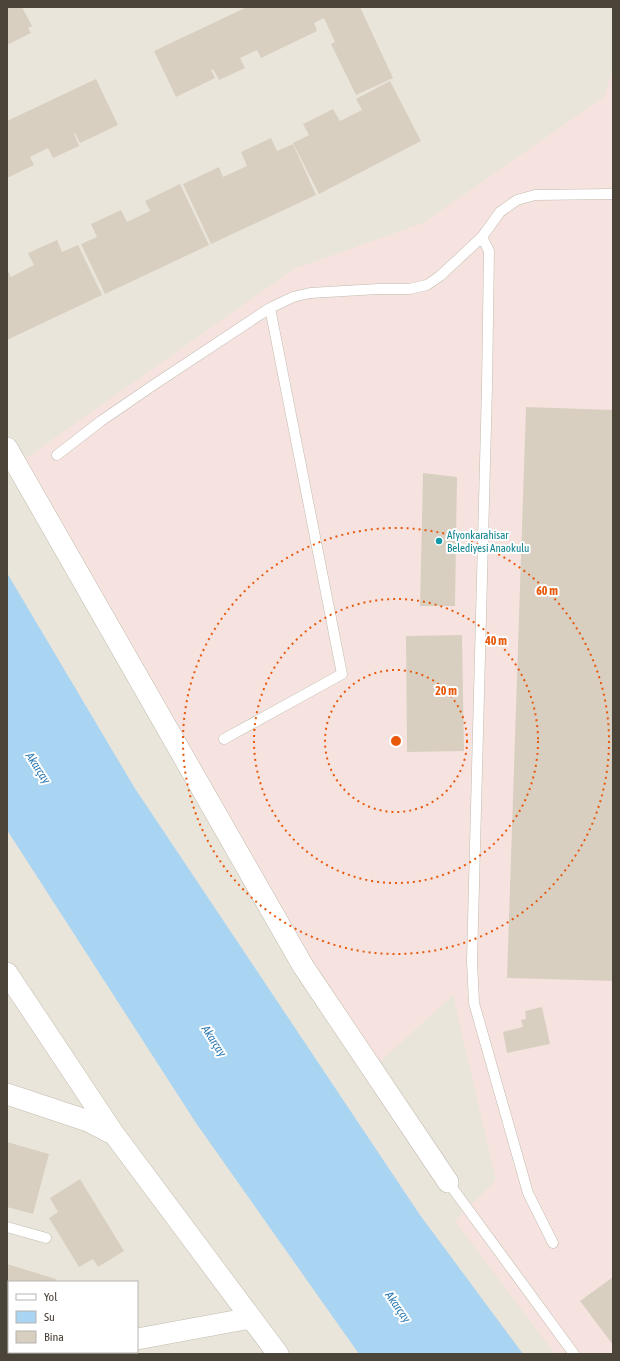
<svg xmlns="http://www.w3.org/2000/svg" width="620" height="1361" font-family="'Asap Condensed',sans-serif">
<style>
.residential{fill:#eae5da;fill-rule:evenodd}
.medical{fill:#f6e3e0}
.water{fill:#a9d4f2}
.building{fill:#d8cfc1}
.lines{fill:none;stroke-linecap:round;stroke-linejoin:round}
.service-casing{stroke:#c2bbae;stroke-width:11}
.minor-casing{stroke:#c2bbae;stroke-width:22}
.service{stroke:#fff;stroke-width:10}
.minor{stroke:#fff;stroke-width:21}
.ring{fill:none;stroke:#e8590c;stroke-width:2;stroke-dasharray:2 4}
.culture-dot{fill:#0f9aa8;stroke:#fff;stroke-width:1.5}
.labels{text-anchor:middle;stroke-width:4;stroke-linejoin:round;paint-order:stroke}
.culture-label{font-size:11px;fill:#0d838f;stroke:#fff;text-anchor:start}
.water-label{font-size:12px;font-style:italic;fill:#2e7ab2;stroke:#fff}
.centre{fill:#e8590c;stroke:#fff;stroke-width:2}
.ring-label{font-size:12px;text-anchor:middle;font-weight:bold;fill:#e8590c;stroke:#fff;stroke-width:4;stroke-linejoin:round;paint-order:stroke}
</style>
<rect width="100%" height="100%" fill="#f6f3ec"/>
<!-- residential -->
<path class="residential" d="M7 7H613V1354H7ZM9 1282H137V1352H9Z"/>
<!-- medical -->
<path class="medical" d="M613 67V1354H555L455 1221 496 1180 453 995 373 1068 25 459 294 269 423 223 604 97Z"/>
<!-- water -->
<path class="water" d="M7 573 134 787 420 1215 523 1354H359L196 1123 7 830Z"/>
<!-- building -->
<path class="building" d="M7 7H22L32 26 28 28 31 33 7 45Z
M247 7H360L393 78 356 95 331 44 335 42 324 18 314 23 317 31 261 58 257 50 240 58 245 68 219 80 213 69 211 70 215 78 176 97 154 51Z
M96 79 118 125 80 143 75 133 74 134 79 146 53 158 48 148 30 157 34 165 7 178V121Z
M390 81 421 141 319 194 293 143 309 135 303 124 333 109 340 121 362 110 356 99Z
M271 138 277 151 293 144 316 195 211 244 183 184 219 167 223 177 247 166 241 152Z
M180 184 209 245 105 294 81 244 97 237 91 224 121 210 127 222 150 211 145 201Z
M57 240 62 252 78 245 102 295 7 340V269L11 277 34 265 28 253Z
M526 407 613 410V981L507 978Z
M423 473 457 477 455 606H420Z
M462 635 464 751 407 752 406 636Z
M542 1007 550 1044 507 1053 503 1032 523 1027 521 1020 526 1019 525 1011Z
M7 1142 49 1154 33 1214 7 1207Z
M80 1179 124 1251 98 1267 93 1259 79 1267 49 1218 58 1212 50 1198Z
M7 1264 56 1279 55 1282H9V1302L7 1301Z
M613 1277V1345L580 1301Z"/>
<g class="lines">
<!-- service casing -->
<g class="service-casing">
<path id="service" d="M482 237 489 251 487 387 472 961 474 1003 528 1193 553 1243
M57 455 101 421 152 386 270 308 293 297 310 293 378 289H409L427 285 440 276 482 237 500 212 517 200 535 195 613 194
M224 739 342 674 270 308
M448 1182 574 1354
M7 1227 46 1238"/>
</g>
<!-- minor casing -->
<g class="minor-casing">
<path id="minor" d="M7 448 303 966 448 1182
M7 973 114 1134 278 1354
M7 1094 88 1121 111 1133
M137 1339 251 1318
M55 1354 66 1352"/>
</g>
<!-- service -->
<use href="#service" class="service"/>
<!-- minor -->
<use href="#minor" class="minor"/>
</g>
<!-- distance rings -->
<g class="ring">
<circle cx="396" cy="741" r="71"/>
<circle cx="396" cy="741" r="142"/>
<circle cx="396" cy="741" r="213"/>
</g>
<!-- markers -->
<circle class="culture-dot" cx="439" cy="541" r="4"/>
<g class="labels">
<!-- culture labels -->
<g class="culture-label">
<text x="447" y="539">Afyonkarahisar<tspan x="447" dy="13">Belediyesi Anaokulu</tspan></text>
</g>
<!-- water labels -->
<g class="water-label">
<text transform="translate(38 768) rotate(57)" y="4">Akarçay</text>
<text transform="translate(214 1041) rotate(57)" y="4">Akarçay</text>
<text transform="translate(398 1307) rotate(55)" y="4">Akarçay</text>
</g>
</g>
<circle cx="396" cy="741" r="6" class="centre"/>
<g class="ring-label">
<text x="547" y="595">60 m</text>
<text x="496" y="645">40 m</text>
<text x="446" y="695">20 m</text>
</g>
<!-- border -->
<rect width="620" height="1361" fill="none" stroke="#4b4439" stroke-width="16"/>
<!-- legend -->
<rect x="8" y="1281" width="130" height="72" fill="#ffffff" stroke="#b7b4b0"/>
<rect x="16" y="1294" width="20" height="6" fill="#ffffff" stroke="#b7b4b0"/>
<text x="44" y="1301" font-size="12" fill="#4b4439">Yol</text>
<rect x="16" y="1311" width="20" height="12" fill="#a9d4f2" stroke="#b7b4b0"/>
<text x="44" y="1321" font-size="12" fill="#4b4439">Su</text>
<rect x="16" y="1331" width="20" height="12" fill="#d8cfc1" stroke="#b7b4b0"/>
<text x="44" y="1341" font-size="12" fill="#4b4439">Bina</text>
</svg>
